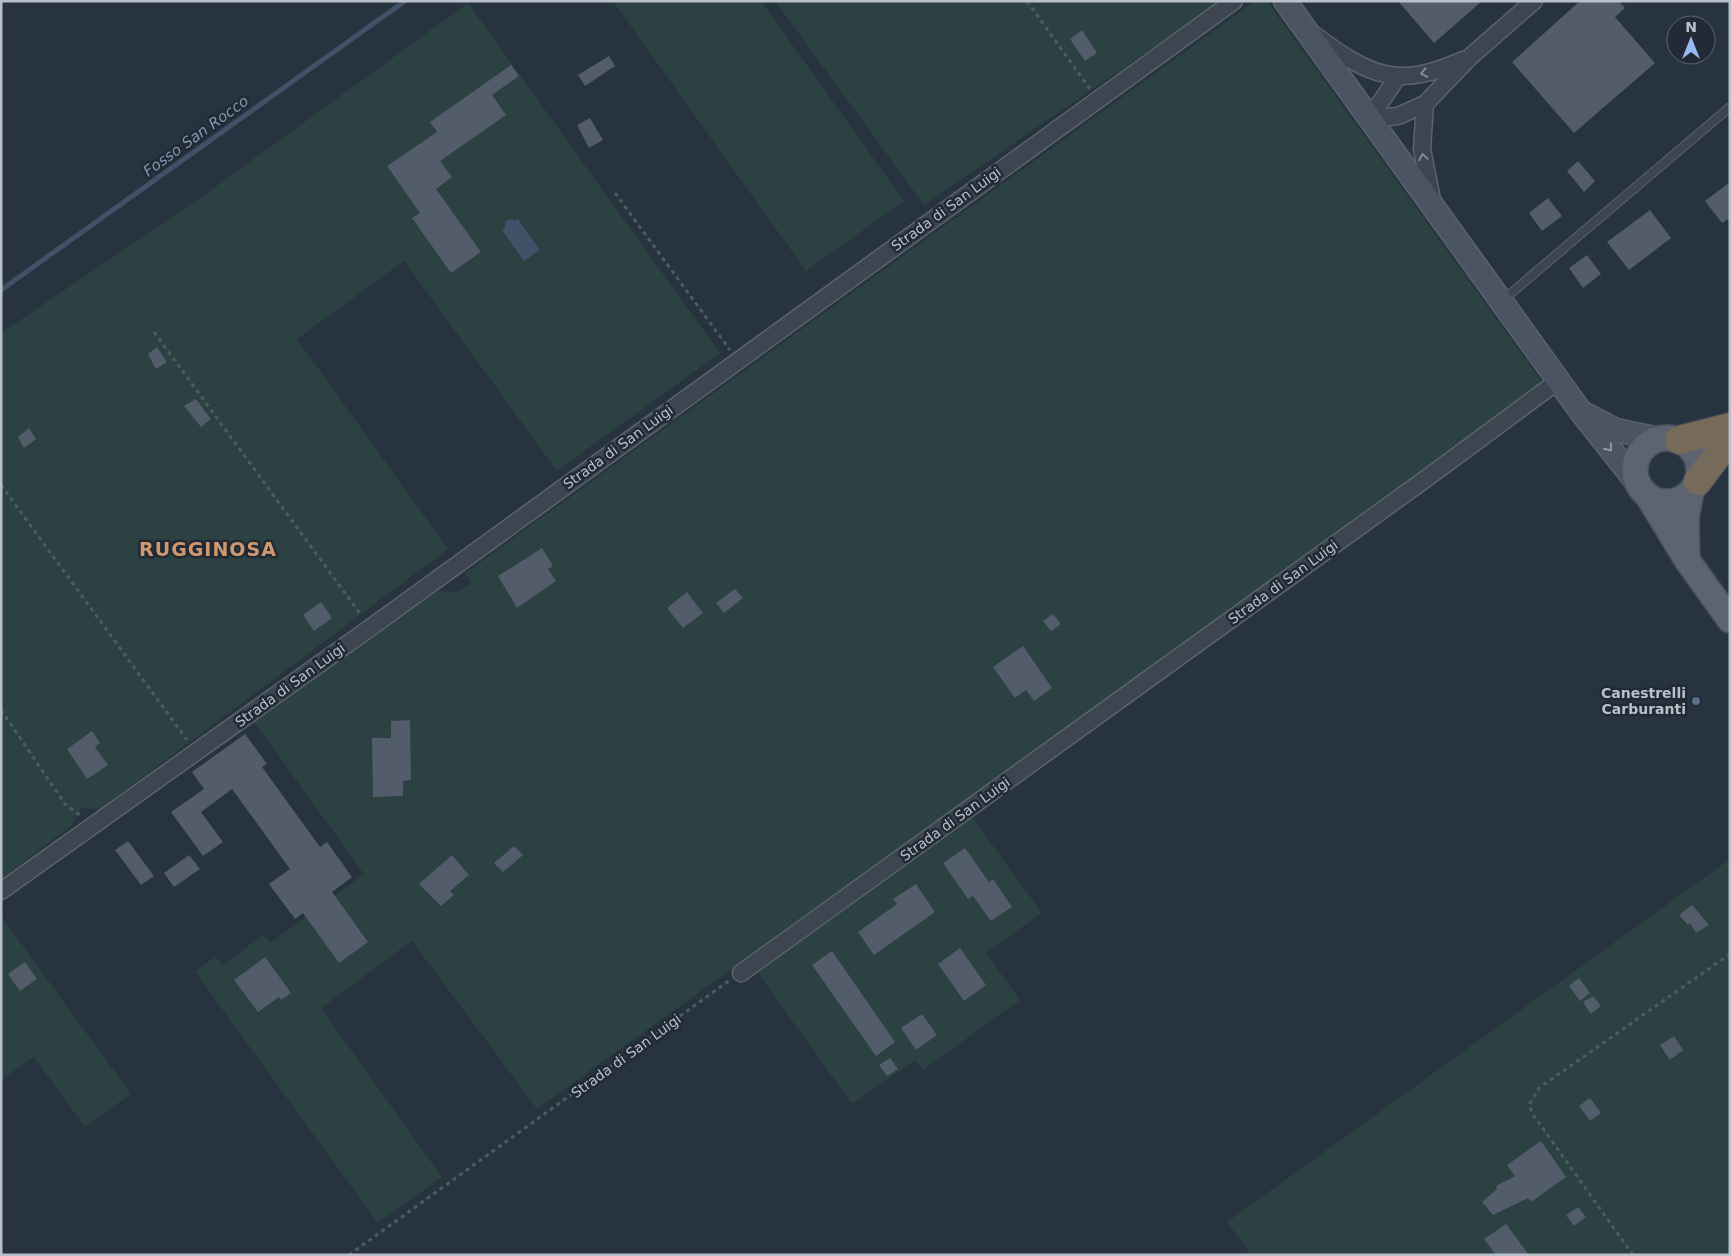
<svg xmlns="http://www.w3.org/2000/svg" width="1731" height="1256" font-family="'DejaVu Sans',sans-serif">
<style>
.green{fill:#2b4142}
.water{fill:#405168}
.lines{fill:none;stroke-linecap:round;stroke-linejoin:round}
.stream{stroke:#405168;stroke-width:5}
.building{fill:#525c6b}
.lane-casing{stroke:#5a636d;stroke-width:10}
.street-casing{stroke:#5a636d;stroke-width:19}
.secondary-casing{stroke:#5a636d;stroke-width:25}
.primary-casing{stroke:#464e59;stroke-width:28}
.highway-casing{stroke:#47505a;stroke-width:30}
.path{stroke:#4a5e60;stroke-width:3;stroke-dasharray:4 4;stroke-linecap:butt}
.lane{stroke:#3c4550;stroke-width:8}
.street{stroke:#3c4550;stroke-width:16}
.secondary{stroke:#4b5463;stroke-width:22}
.primary{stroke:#5b6470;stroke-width:25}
.highway{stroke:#766a5a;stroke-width:28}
.oneway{stroke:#818993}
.oneway2{stroke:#929aa6}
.service-dot{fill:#5c6f8a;stroke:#212a35;stroke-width:2}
.labels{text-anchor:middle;stroke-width:5;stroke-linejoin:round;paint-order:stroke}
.street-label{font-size:14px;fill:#b9c0ca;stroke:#212a35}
.poi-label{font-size:14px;font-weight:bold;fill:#b9c0ca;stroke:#212a35;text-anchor:end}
.water-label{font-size:15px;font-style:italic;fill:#8397af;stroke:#212a35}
.district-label{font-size:19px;font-weight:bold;letter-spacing:1px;fill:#cf9870;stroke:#212a35}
</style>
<rect width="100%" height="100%" fill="#283340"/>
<!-- green -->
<path class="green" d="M613 1H761L904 201 806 271Z
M775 1H1221L924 205Z
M1255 1H1267L1544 385 537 1109 412 941 321 1008 442 1177 378 1223 195 972 215 956 223 966 263 934 270 943 364 874 254 722 440 590 455 593 471 583 465 573Z
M468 3 720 353 557 471 404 261 297 339 448 549 100 809 81 808 71 826 1 879V333L196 201Z
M972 817 1042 913 986 953 1020 1000 923 1070 915 1060 852 1104 757 972Z
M1730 859V1255H1251L1227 1222Z
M1 916 131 1094 85 1127 34 1057 1 1080Z"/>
<!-- water -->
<path class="water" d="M510 219 515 221 518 219 540 250 524 261 502 230 505 228V222Z"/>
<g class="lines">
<!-- stream -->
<path class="stream" d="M1 290 405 1"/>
</g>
<!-- building -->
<path class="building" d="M1398 1H1482L1434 43Z
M1580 1H1619L1625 8 1615 17 1655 63 1574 133 1512 62Z
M1082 30 1097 53 1085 61 1070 39Z
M609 56 615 66 585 86 578 75Z
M511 65 519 76 492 95 506 115 440 161 452 177 436 189 481 252 451 273 412 218 420 213 387 166 437 132 430 122Z
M590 118 603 140 589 148 577 125Z
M1578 161 1595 181 1584 192 1567 171Z
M1730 182V218L1722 223 1705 201Z
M1548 198 1562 216 1542 231 1529 213Z
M1650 210 1671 238 1629 270 1607 242Z
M1587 255 1601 274 1583 288 1569 268Z
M157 347 167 362 156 369 148 354Z
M196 399 211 419 201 427 184 406Z
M29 428 36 439 24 448 18 437Z
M542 548 553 566 548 569 556 581 517 608 498 576Z
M735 589 743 598 724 613 716 603Z
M687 592 703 613 683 628 667 608Z
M321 602 332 618 314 631 303 615Z
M1053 614 1061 624 1051 631 1043 621Z
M1023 646 1052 688 1034 701 1026 690 1015 698 993 667Z
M410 720 411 780 403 781V796L373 797 372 738H391V721Z
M92 731 100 743 95 747 108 765 87 779 67 749Z
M245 734 267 764 262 767 320 847 327 842 352 877 332 892 368 942 339 963 303 913 295 919 269 884 290 869 232 789 201 812 223 842 203 856 171 812 204 789 192 772Z
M128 841 154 876 141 885 115 850Z
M514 846 523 855 503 872 494 863Z
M965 848 989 882 993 879 1012 907 991 921 973 896 968 899 943 863Z
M189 855 200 869 174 887 164 873Z
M452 855 469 875 450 891 454 895 441 906 419 884Z
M916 884 935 912 874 955 858 932 897 904 893 899Z
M1692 905 1709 925 1696 933 1690 923 1688 925 1679 915Z
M960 948 986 985 964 1001 938 964Z
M832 951 895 1042 876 1056 812 965Z
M265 957 291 993 281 1000 279 997 258 1012 234 980Z
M25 962 37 979 20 991 8 974Z
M1579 978 1590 993 1580 1001 1569 986Z
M1593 996 1601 1006 1591 1014 1583 1002Z
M922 1014 937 1035 916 1050 901 1028Z
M1674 1036 1683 1050 1670 1060 1660 1045Z
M890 1058 898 1069 887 1076 879 1065Z
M1590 1098 1601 1113 1590 1121 1579 1106Z
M1541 1141 1566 1177 1531 1202 1528 1198 1493 1215 1482 1202 1497 1189 1496 1186 1515 1176 1507 1165Z
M1578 1207 1586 1217 1574 1226 1566 1215Z
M1506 1224 1529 1255H1496L1484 1239Z"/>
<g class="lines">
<!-- lane casing -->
<g class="lane-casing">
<path id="lane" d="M1503 300 1730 107"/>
</g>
<!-- street casing -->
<g class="street-casing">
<path id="street" d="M1316 36C1371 77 1398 89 1463 60
M1425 104 1422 149 1432 200
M1369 119 1398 116 1425 104 1470 57 1534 1
M1369 119 1397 78
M1 891 370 628 1234 1
M741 973 1431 475 1558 381"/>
</g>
<!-- secondary casing -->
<g class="secondary-casing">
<path id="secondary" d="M1285 1 1581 412 1638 484
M1587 415 1616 430 1659 439"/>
</g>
<!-- primary casing -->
<g class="primary-casing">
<path id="primary" d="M1635 470a32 32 0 1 1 64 0a32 32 0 1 1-64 0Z
M1648 496 1687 560 1730 620
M1687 558 1686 519 1691 492"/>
</g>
<!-- highway casing -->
<g class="highway-casing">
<path id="highway" d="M1679 440 1730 427
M1698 481 1719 453 1730 443"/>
</g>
<!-- path -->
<path class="path" d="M1027 1 1090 89
M615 193 730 350
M154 332 361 615
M1 485 187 740
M1 710 65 804 80 815
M349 1255 730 980
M1633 1255 1534 1116 1529 1105 1539 1088 1730 954"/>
<!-- lane -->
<use href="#lane" class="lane"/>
<!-- street -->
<use href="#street" class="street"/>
<!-- secondary -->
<use href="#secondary" class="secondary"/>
<!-- primary -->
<use href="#primary" class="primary"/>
<!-- highway -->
<use href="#highway" class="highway"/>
</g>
<!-- one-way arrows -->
<defs><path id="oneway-chevron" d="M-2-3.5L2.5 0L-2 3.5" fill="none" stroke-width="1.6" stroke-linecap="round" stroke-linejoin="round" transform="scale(1.25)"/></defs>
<g class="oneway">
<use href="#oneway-chevron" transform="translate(1424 73) rotate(169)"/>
<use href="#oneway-chevron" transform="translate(1423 157) rotate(-100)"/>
</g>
<use class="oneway2" href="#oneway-chevron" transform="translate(1609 448) rotate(51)"/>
<!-- markers -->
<circle class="service-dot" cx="1696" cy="701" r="5"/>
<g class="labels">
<!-- street labels -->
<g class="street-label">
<text transform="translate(946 209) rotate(-36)" y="5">Strada di San Luigi</text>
<text transform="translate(618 447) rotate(-36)" y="5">Strada di San Luigi</text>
<text transform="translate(1283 582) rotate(-36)" y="5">Strada di San Luigi</text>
<text transform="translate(290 685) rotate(-36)" y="5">Strada di San Luigi</text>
<text transform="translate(955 819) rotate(-36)" y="5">Strada di San Luigi</text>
<text transform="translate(626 1056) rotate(-36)" y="5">Strada di San Luigi</text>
</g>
<!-- poi labels -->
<g class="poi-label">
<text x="1686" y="698">Canestrelli<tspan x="1686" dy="16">Carburanti</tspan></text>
</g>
<!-- water labels -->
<g class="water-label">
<text transform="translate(196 136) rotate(-36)" y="5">Fosso San Rocco</text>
</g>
<!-- district labels -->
<g class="district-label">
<text x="208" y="556">RUGGINOSA</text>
</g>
</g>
<!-- border -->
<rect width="1731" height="1256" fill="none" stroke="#b9c0ca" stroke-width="5"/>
<!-- north arrow -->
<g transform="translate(1691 40)"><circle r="24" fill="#212a35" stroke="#5e6671"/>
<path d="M0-4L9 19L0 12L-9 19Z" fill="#97bbf1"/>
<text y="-8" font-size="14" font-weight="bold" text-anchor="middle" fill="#b9c0ca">N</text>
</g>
</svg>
